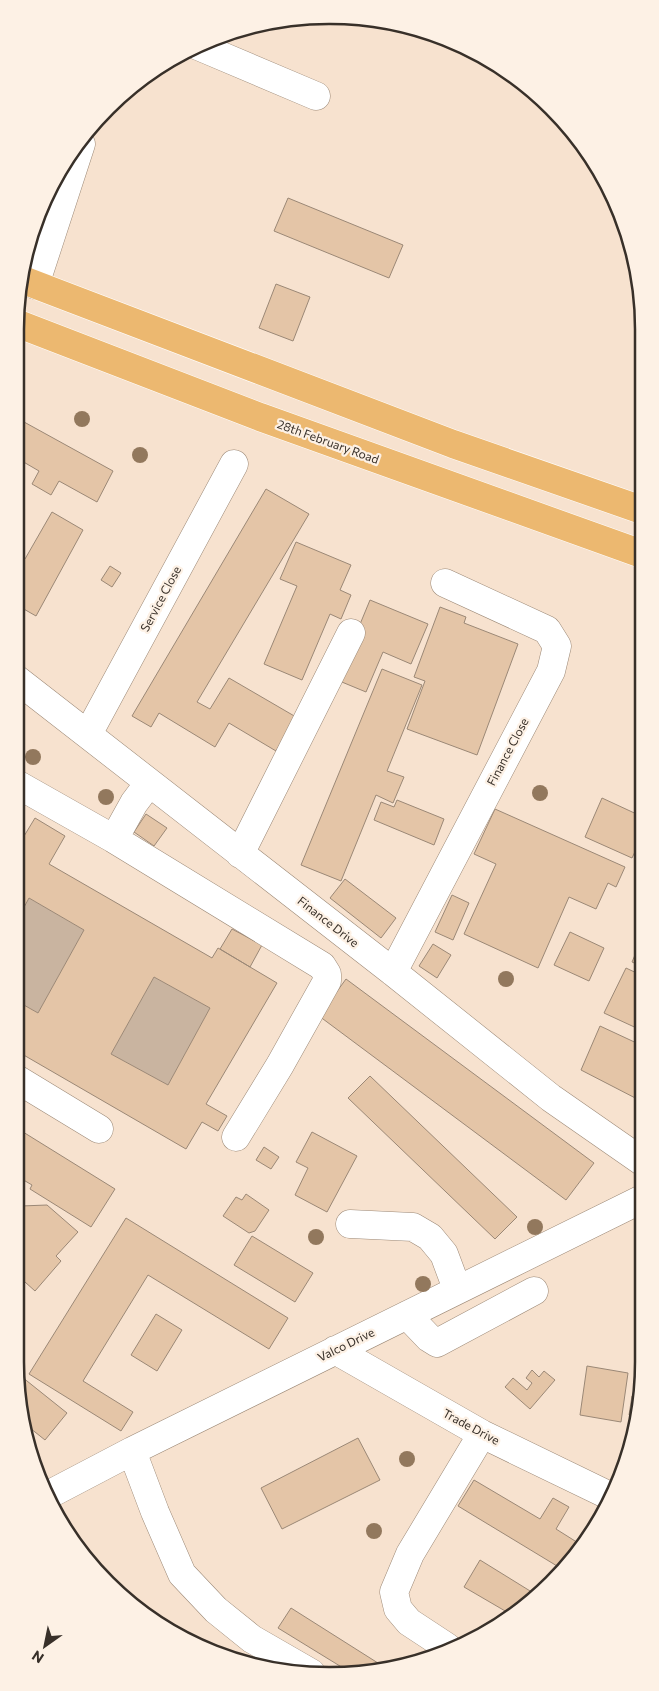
<svg xmlns="http://www.w3.org/2000/svg" width="659" height="1691" font-family="Commissioner,sans-serif">
<style>
.green{fill:#c9b4a0}
.building{fill:#e4c5a7;stroke:#9b8876;fill-rule:evenodd}
.lines{fill:none;stroke-linecap:round;stroke-linejoin:round}
.minor-casing{stroke:#9c8977;stroke-width:29}
.major-casing{stroke:#fff;stroke-width:29}
.minor{stroke:#fff;stroke-width:28}
.major{stroke:#ecb870;stroke-width:28}
.tree{fill:#92785d}
.labels{text-anchor:middle;stroke-width:4.5;stroke-linejoin:round;paint-order:stroke}
.street-label{font-size:12px;fill:#383029;stroke:#fdf1e5}
.rim{fill:none;stroke:#383029;stroke-width:2.5}
</style>
<rect width="100%" height="100%" fill="#f7e2cf"/>
<!-- green -->
<path class="green" d="M29 898 84 930 38 1013 15 1000V924Z
M154 977 210 1008 168 1085 111 1054Z"/>
<!-- building -->
<path class="building" d="M288 198 403 245 389 278 274 231Z
M276 284 310 297 293 341 259 328Z
M15 417 113 471 97 502 59 481 51 495 32 484 39 471 15 457Z
M266 489 309 514 197 702 210 709 229 678 296 717 276 751 229 723 215 747 159 713 151 727 132 716Z
M52 512 83 530 36 616 15 604V553L25 559Z
M296 542 351 565 340 590 351 595 341 619 330 614 302 680 264 664 297 586 280 579Z
M110 566 121 573 112 587 101 580Z
M370 600 428 624 411 664 383 652 366 692 337 680Z
M440 607 466 617 464 623 518 644 477 755 407 729 425 681 414 677Z
M382 669 422 685 387 771 404 777 393 803 376 795 341 881 301 865Z
M602 798 643 817V835L632 858 585 837Z
M397 800 444 819 434 845 374 820 381 802 394 807Z
M495 809 625 867 616 887 608 883 596 909 569 897 538 968 464 934 496 864 474 854Z
M146 814 167 828 154 846 134 832Z
M35 818 65 836 49 864 212 958 218 948 277 983 206 1104 227 1116 218 1131 202 1122 186 1149 15 1050V1000L38 1013 84 930 29 898 15 924V844L18 846ZM154 977 210 1008 168 1085 111 1054Z
M345 879 396 918 381 938 330 898Z
M452 895 469 903 453 940 435 932Z
M232 929 262 945 250 967 220 949Z
M570 932 604 948 589 981 554 965Z
M643 936V967L632 962Z
M433 944 451 955 437 978 419 966Z
M626 968 643 976V1031L604 1013Z
M346 979 594 1163 566 1200 319 1016Z
M600 1026 643 1046V1102L581 1070Z
M370 1076 517 1217 495 1239 348 1098Z
M15 1127 115 1189 91 1227 30 1189 32 1185 15 1175Z
M312 1132 357 1156 327 1212 295 1195 308 1168 296 1162Z
M264 1147 279 1157 271 1169 256 1160Z
M246 1194 269 1210 255 1231 249 1233 223 1216 236 1197 242 1200Z
M15 1202 21 1206 47 1205 78 1232 56 1256 61 1261 35 1291 15 1273Z
M126 1218 288 1318 269 1349 148 1275 83 1381 133 1412 121 1431 29 1374Z
M252 1236 313 1273 295 1302 234 1265Z
M156 1314 182 1330 157 1371 131 1355Z
M587 1366 628 1373 621 1422 580 1415Z
M532 1370 539 1377 544 1371 555 1380 530 1409 505 1387 513 1378 527 1390 532 1383 526 1378Z
M22 1377 67 1413 45 1440 25 1424 18 1381Z
M632 1396 638 1397 635 1416 629 1415Z
M358 1438 380 1480 282 1529 261 1488Z
M474 1480 540 1519 553 1498 569 1507 556 1529 583 1546 579 1553 562 1569 458 1506Z
M480 1560 535 1594 512 1615 464 1587Z
M291 1608 389 1670 348 1671 278 1628Z"/>
<g class="lines">
<!-- minor casing -->
<g class="minor-casing">
<path id="minor" d="M198 46 316 96
M35 285 81 144
M15 678 393 972 551 1098 643 1162
M88 734 234 464
M15 783 114 839
M149 783 134 803 114 839 322 966 327 974V981L280 1065 236 1137
M240 854 351 633
M393 972 551 671 557 646 547 630 445 583
M15 1078 99 1129
M350 1224 413 1227 430 1237 444 1254 457 1289
M407 1315 429 1338 437 1343 534 1291
M335 1350 482 1434 610 1496
M132 1451 155 1512 182 1574 216 1610 252 1639 311 1673
M50 1494 132 1451 644 1198
M447 1647 409 1622 398 1609 394 1592 410 1554 482 1434"/>
</g>
<!-- major casing -->
<g class="major-casing">
<path id="major" d="M23 280 453 444 642 510
M16 323 260 417 642 554"/>
</g>
<!-- minor -->
<use href="#minor" class="minor"/>
<!-- major -->
<use href="#major" class="major"/>
</g>
<!-- trees -->
<g class="tree">
<circle cx="82" cy="419" r="8"/>
<circle cx="140" cy="455" r="8"/>
<circle cx="33" cy="757" r="8"/>
<circle cx="540" cy="793" r="8"/>
<circle cx="106" cy="797" r="8"/>
<circle cx="506" cy="979" r="8"/>
<circle cx="535" cy="1227" r="8"/>
<circle cx="316" cy="1237" r="8"/>
<circle cx="423" cy="1284" r="8"/>
<circle cx="407" cy="1459" r="8"/>
<circle cx="374" cy="1531" r="8"/>
</g>
<g class="labels">
<!-- street labels -->
<g class="street-label">
<text transform="translate(328 442) rotate(20)" y="4">28th February Road</text>
<text transform="translate(161 599) rotate(-62)" y="4">Service Close</text>
<text transform="translate(508 752) rotate(-62)" y="4">Finance Close</text>
<text transform="translate(328 922) rotate(38)" y="4">Finance Drive</text>
<text transform="translate(346 1345) rotate(-26)" y="4">Valco Drive</text>
<text transform="translate(471 1427) rotate(28)" y="4">Trade Drive</text>
</g>
</g>
<!-- crop -->
<path d="M0 0H659V1691H0ZM329 24H330A305 305 0 0 1 635 329V1362A305 305 0 0 1 330 1667H329A305 305 0 0 1 24 1362V329A305 305 0 0 1 329 24Z" fill="#fdf1e5" fill-rule="evenodd"/>
<path class="rim" d="M329 24H330A305 305 0 0 1 635 329V1362A305 305 0 0 1 330 1667H329A305 305 0 0 1 24 1362V329A305 305 0 0 1 329 24Z"/>
<!-- north arrow -->
<g transform="translate(45 1646) rotate(213)" stroke="#fdf1e5" stroke-width="4" paint-order="stroke">
<path d="M0-4L9 19L0 12L-9 19Z" fill="#383029"/>
<text y="-8" font-size="14" font-weight="bold" text-anchor="middle" fill="#383029">N</text>
</g>
</svg>
